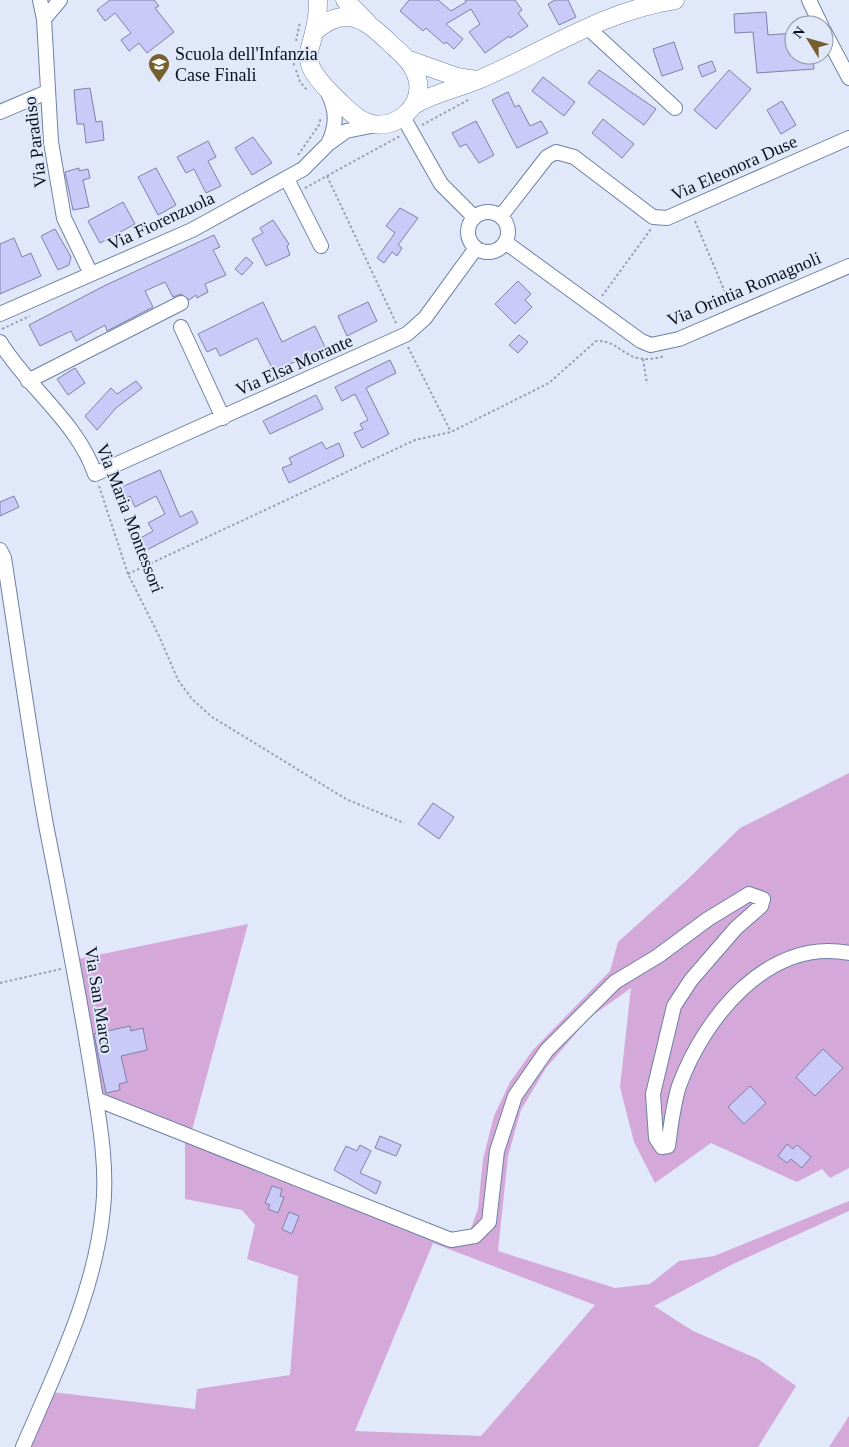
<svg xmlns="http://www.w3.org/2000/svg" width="849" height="1447" font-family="Georgia,serif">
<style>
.green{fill:#d4a8d8;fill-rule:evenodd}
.building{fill:#c9caf8;stroke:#8080a8}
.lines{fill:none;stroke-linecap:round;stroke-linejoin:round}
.minor-casing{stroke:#6e81a5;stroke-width:16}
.major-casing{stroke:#6e81a5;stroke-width:19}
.path{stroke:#98a0af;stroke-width:2;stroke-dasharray:2.5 2.5;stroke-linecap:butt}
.minor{stroke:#fff;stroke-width:14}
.major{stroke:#fff;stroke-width:18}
.labels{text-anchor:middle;stroke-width:4;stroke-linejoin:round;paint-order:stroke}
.poi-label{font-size:18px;fill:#0b121f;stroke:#e0e8f9;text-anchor:start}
.street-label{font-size:18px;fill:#0b121f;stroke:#e0e8f9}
</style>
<rect width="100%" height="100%" fill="#e0e8f9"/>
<!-- green -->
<path class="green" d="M849 773V1168L830 1178 822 1169 797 1182 711 1143 655 1183 634 1142 620 1087 631 988 589 1018 546 1068 521 1110 508 1156 498 1251 615 1288 650 1284 679 1261 714 1256 849 1201V1211L733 1264 654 1306 693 1331 758 1359 796 1386 758 1447H28L52 1392 195 1409 197 1389 290 1375 298 1276 247 1259 255 1225 242 1210 185 1199V1139L191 1130 102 1093 78 959 248 924 192 1130 445 1233 470 1231 478 1209 483 1159 494 1116 510 1082 533 1050 610 971 618 942 688 879 740 828ZM433 1243 595 1305 481 1436 355 1431Z
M849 1416V1447H829Z"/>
<!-- building -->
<path class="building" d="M110 0H154L159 6 155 8 174 32 147 53 139 43 129 51 121 40 131 33 115 13 105 21 97 10Z
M409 0H438L451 11 466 2 465 0H515L522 10 518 13 528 26 510 38 509 36 485 53 469 32 480 24 471 9 446 24 463 39 454 49 446 42 444 44 426 28 423 31 400 11Z
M555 0H568L576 17 559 25 548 4Z
M766 12 768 35 794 33V55H813L814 69 757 73 753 32 735 33 734 14Z
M674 42 683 69 662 76 653 49Z
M712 61 716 71 702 77 698 66Z
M599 70 656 109 644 125 588 83Z
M729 70 751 89 716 129 694 110Z
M543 77 575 102 564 116 532 91Z
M90 88 96 122 102 121 104 140 86 143 84 124H77L74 90Z
M508 92 515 107 519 105 530 126 541 121 548 133 517 148 492 100Z
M782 101 796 125 781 134 767 110Z
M603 119 634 144 622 158 592 133Z
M476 121 494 155 479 163 466 144 460 147 452 133Z
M253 137 272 163 252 175 235 148Z
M208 141 216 157 208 161 221 186 206 193 194 169 186 173 177 157Z
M79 168V171L88 169 90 178 83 180 89 207 73 210 65 172Z
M156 168 176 205 158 215 138 177Z
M123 202 135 224 100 243 88 221Z
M400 208 418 218 398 245 402 248 397 256 392 252 384 263 377 258 395 233 386 226Z
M273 220 289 244 287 246 290 255 266 266 252 239 263 233 260 228Z
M55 229 71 257 69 265 58 270 41 236Z
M214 235 220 247 213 250 226 275 205 284 208 292 197 298 196 295 189 300 181 294 173 297 165 282 145 291 153 307 107 331 105 325 76 341 71 331 40 346 29 325 106 285Z
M14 238 22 257 31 253 41 276 0 294V244Z
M246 257 253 263 242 275 235 269Z
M518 281 531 294 525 300 532 307 515 324 495 304Z
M263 302 282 342 315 326 325 347 274 372 257 338 220 356 216 348 207 352 198 334Z
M368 302 377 321 347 336 338 316Z
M519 335 528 342 518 353 509 345Z
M390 360 396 373 366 388 389 434 362 448 354 433 363 429 360 424 368 420 355 394 342 401 335 387Z
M75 368 85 383 68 395 57 379Z
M136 381 142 388 116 408 97 430 85 416 111 388 117 394Z
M316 395 323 409 270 434 263 421Z
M322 442 326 449 339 443 344 456 289 483 282 468 292 464 289 458Z
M160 470 180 517 192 511 198 523 143 552 137 540 153 531 148 523 165 514 156 496 135 507 130 496 121 501 115 490Z
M14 496 19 507 0 516V502Z
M433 803 454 817 439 839 418 824Z
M130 1026 131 1031 143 1028 147 1050 121 1056 127 1082 119 1084 120 1090 106 1093 94 1034Z
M823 1049 843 1068 815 1096 796 1077Z
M750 1086 766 1103 744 1124 728 1107Z
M380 1136 401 1145 396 1156 375 1148Z
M787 1144 793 1149 797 1145 811 1157 802 1168 791 1159 787 1163 778 1156Z
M360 1145 371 1151 360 1173 381 1182 376 1194 334 1170 346 1146 357 1151Z
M272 1186 282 1189 280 1196 284 1197 278 1213 268 1209 270 1205 265 1203Z
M289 1212 299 1216 292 1234 282 1229Z"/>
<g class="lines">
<!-- minor casing -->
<g class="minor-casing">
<path id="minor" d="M40 0 44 19 51 142 64 218 91 274
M809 0 821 25
M44 19 60 0
M587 27 675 108
M824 31 849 78
M0 112 47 92
M403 117 441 184 474 217
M328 144C337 125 337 111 328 93
M287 179 321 246
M468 232a20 20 0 1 1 40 0a20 20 0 1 1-40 0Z
M501 216 547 157 556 152 574 157 653 217 667 218 849 138
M505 242 641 341 651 345 679 339 849 266
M0 314 192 230 303 169 328 144 346 131 376 125
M181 327 223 418
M0 342C28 388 78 423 95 474L407 334 425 318 476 248
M28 381 181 303
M0 550 4 558C18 647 30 737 46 825 62 906 78 987 91 1068 98 1114 108 1163 103 1209 95 1293 56 1370 23 1447
M96 1099 451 1240 475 1236 489 1222 497 1151 515 1096 547 1050 615 982 658 956 708 919 749 894 763 899 761 906 736 928 691 980 674 1006 653 1094 656 1138 662 1147 668 1146C671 1125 673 1105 679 1086 704 1018 768 937 849 953"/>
</g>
<!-- major casing -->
<g class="major-casing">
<path id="major" d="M345 0 367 22
M315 31C347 3 367 21 392 45 404 56 415 65 418 82 422 108 394 131 369 123 357 120 347 109 339 101 286 51 319 56 318 0
M409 60 457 77 476 80
M414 105C434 93 456 89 478 80 544 52 603 11 675 0"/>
</g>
<!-- path -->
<path class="path" d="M296 41 300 22
M293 53 294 66
M296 70 300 82 308 91
M422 125 468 100
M298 155 319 125 321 117
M327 176 397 325
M305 188 400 136
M695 221 730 304
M602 296 651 229
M2 329 30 316
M408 347 451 432
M643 359 647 384
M99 486 128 574 159 636 178 680 192 699 212 717 346 799 404 823
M128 574 415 440 451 432 549 383 596 341C624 340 623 368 665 356
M0 983 61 969"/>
<!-- minor -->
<use href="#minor" class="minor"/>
<!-- major -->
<use href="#major" class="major"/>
</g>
<!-- icons -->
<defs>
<g id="school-pin" transform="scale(1.125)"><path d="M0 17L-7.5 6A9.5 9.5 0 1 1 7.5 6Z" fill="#765f2f" stroke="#e0e8f9"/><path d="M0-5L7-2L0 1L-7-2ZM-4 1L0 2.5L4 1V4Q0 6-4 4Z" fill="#fff"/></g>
</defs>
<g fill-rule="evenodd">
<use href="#school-pin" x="159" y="64"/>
</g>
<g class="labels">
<!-- poi labels -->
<g class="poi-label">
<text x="175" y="60">Scuola dell'Infanzia<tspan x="175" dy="21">Case Finali</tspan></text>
</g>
<!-- street labels -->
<g class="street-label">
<text transform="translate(35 142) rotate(-97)" y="6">Via Paradiso</text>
<text transform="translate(734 168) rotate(-24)" y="6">Via Eleonora Duse</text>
<text transform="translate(161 221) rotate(-25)" y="6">Via Fiorenzuola</text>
<text transform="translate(744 289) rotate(-23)" y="6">Via Orintia Romagnoli</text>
<text transform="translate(294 365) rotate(-24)" y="6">Via Elsa Morante</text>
<text transform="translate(130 518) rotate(69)" y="6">Via Maria Montessori</text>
<text transform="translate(99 1000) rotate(81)" y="6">Via San Marco</text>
</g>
</g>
<!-- north arrow -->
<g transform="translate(809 40) rotate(307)"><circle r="24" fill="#e0e8f9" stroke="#8b92a2"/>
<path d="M0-4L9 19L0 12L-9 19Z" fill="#765f2f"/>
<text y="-8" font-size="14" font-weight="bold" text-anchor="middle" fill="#0b121f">N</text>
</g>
</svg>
